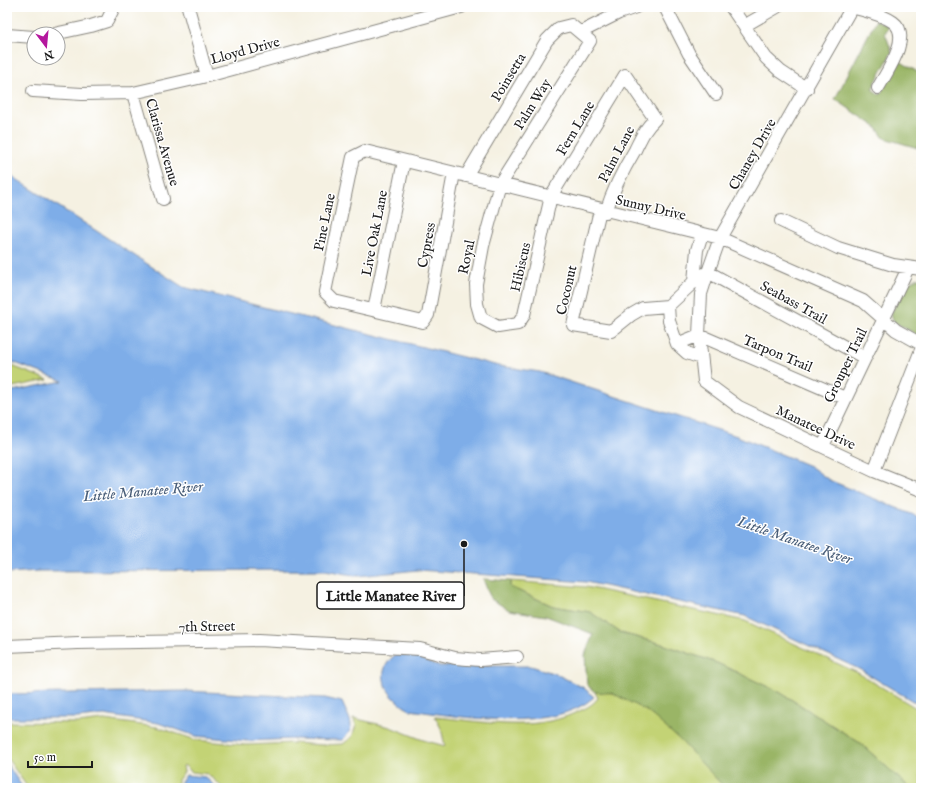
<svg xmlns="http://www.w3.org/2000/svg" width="928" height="795" font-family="'IM FELL English',serif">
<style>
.green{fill:#c3d375;stroke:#707848}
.forest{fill:#9ab566;stroke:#5b6841}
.water{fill:#7eade8;stroke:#4d6482}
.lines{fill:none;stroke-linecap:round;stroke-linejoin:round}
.minor-casing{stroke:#88867f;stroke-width:14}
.minor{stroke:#fff;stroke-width:12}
.labels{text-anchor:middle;stroke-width:3;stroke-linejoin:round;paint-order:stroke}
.street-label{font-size:14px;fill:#1c1c1c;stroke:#fff}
.water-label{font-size:15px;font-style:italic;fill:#485d78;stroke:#fff}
.leader{fill:none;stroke:#1c1c1c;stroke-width:1.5}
.callout-dot{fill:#1c1c1c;stroke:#fff;stroke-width:1.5}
.callout{fill:#fff;stroke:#1c1c1c;stroke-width:1.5}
.callout-label{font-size:15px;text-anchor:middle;font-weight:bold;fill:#1c1c1c}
</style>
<rect width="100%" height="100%" fill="#fff"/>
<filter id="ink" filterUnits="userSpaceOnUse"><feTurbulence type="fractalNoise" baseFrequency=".025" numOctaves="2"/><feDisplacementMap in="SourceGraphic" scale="8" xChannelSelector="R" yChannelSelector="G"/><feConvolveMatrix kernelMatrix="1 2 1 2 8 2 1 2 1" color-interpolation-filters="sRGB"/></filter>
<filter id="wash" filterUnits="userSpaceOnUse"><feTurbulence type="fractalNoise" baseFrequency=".012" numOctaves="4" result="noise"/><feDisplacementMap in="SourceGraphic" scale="16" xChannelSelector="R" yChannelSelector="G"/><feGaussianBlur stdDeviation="0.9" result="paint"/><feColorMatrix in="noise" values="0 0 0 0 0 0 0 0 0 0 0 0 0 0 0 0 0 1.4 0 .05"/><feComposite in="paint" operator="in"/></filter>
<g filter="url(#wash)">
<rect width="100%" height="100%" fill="#f5f1e2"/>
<!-- green -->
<path class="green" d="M7 364 48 380 7 388Z
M510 581 586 587 745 621 858 673 921 711V788H910L860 743 781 693 717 663 662 644 621 633 590 612 553 606 510 587Z
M595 692C601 692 608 692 613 693 654 708 697 755 725 788H223L208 774 192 772 184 765 183 766 184 772 178 780V788H28L7 758V722L78 723 104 720 157 727 196 740 246 745 294 743 322 745 343 744 352 737 356 725 353 718 390 727 423 740 445 746 441 728 435 717C482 721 531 733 575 713 584 709 592 706 598 698Z"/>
<!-- forest -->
<path class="forest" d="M876 20 889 26 885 33 892 52 872 89 880 95 898 60 921 74V149L884 138 876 127 835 99Z
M921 277V337L894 322 891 314 906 283Z
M483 579 510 581V587L553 606 590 612 621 633 662 644 717 663 781 693 860 743 910 788H725L680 740 647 711 612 693 595 692 587 685 585 655 593 634 546 616 509 610 491 599Z"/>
<!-- water -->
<path class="water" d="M7 173 183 287 499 366 540 372 737 436 810 466 829 480 921 518V706L859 669 745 616 586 582 418 570 358 576 325 570 39 571 7 573V392L63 381 7 360Z
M395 655H411L439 666H531L556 674 584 688 594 697C555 733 460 717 410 710 389 699 371 674 395 655Z
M186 691 325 698 342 702C349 719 358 727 342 740L294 739 247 741 196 736 158 723 104 715 78 718H7V694Z
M7 764 23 788H7Z
M186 775 205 777 217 788H181V782Z"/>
</g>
<g filter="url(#ink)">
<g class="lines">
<!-- minor casing -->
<g class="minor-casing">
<path id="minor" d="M188 7 207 76
M665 7 689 54 716 94
M731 7 766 58 780 71 807 89
M852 7C865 11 882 14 893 22 913 36 886 73 878 88
M744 26 777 7
M581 32 619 13 636 7
M54 34 91 26 107 21 114 7
M7 35 34 37
M33 91 82 94 133 93 207 76 461 7
M133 93 163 199
M454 173 428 315 423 322 334 301 325 292 353 157 365 151 720 238 863 301 896 330 921 344
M466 176 547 40 559 28 571 25 590 41 500 184 483 246 476 284 477 304 481 318 498 327 518 324 524 315 551 196 625 75 655 119C644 130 642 136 635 150 623 170 613 189 606 212
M600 210 573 325 611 331 631 315 643 308 668 306
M781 221 838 248 893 265 921 269
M694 281 697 250 702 234
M668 306 698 278 708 272 720 238 852 7
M668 306 669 321 677 344 699 335 704 381 739 407 874 471 921 490
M374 310 404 161
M677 344 687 353 701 358
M845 398 699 335 701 294 708 272 865 358
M823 446 908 268
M874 471 921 350
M7 646 78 643 259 640 420 649 455 658 480 660 517 657"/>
</g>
<!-- minor -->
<use href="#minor" class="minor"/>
</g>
</g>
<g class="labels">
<!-- street labels -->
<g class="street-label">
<text transform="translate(245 50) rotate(-15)" y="5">Lloyd Drive</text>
<text transform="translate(508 77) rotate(-59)" y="5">Poinsetta</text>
<text transform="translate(532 104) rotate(-58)" y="5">Palm Way</text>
<text transform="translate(575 128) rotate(-59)" y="5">Fern Lane</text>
<text transform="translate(163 142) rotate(74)" y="5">Clarissa Avenue</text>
<text transform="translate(616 154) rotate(-62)" y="5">Palm Lane</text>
<text transform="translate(752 154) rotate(-60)" y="5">Chaney Drive</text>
<text transform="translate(651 207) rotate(13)" y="5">Sunny Drive</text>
<text transform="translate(324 222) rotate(-78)" y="5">Pine Lane</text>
<text transform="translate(374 233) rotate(-79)" y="5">Live Oak Lane</text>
<text transform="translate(426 245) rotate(-79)" y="5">Cypress</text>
<text transform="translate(466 257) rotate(-78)" y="5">Royal</text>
<text transform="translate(520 267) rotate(-77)" y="5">Hibiscus</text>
<text transform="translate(566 290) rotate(-77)" y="5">Coconut</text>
<text transform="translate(794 302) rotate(29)" y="5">Seabass Trail</text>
<text transform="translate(778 353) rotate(23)" y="5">Tarpon Trail</text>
<text transform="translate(845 365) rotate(-64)" y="5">Grouper Trail</text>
<text transform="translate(816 427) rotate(25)" y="5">Manatee Drive</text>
<text transform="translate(207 626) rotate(-1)" y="5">7th Street</text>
</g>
<!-- water labels -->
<g class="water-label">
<text transform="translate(143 491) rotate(-5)" y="5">Little Manatee River</text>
<text transform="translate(795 540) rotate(19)" y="5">Little Manatee River</text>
</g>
</g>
<!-- callouts -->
<path class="leader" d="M464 544L464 596"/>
<circle class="callout-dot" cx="464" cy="544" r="4"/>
<rect class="callout" x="317" y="582" width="147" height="27" rx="4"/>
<g class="callout-label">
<text x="391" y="601">Little Manatee River</text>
</g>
<!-- margin -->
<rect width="928" height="795" fill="none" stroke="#fff" stroke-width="24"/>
<!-- north arrow -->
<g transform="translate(46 46) rotate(164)"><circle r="19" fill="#ffffff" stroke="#a4a4a4"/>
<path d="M0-3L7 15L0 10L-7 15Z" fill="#b5179e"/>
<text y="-6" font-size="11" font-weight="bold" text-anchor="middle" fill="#1c1c1c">N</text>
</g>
<!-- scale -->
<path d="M28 761v6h64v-6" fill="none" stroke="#1c1c1c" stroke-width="2"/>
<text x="34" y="761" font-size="12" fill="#1c1c1c" stroke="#ffffff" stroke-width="3" paint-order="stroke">50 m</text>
</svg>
